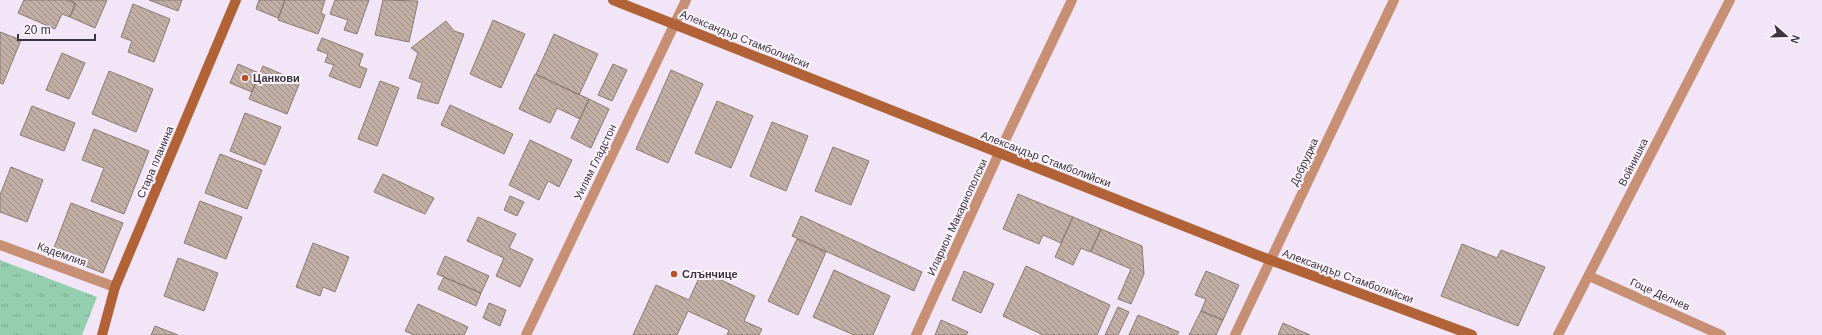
<svg xmlns="http://www.w3.org/2000/svg" width="1822" height="335" font-family="Arial,sans-serif">
<style>
.grass{fill:url(#grass-tufts)}
.building{fill:url(#building-back-hatch);stroke:#8c7a70}
.lines{fill:none;stroke-linecap:round;stroke-linejoin:round}
.street{stroke:#c79074;stroke-width:10}
.secondary{stroke:#b16237;stroke-width:10}
.poi-dot{fill:#b75027;stroke:#fcf4ff;stroke-width:1.5}
.labels{text-anchor:middle;stroke-width:4;stroke-linejoin:round;paint-order:stroke}
.street-label{font-size:11px;fill:#3a353c;stroke:#fcf4ff}
.poi-label{font-size:11px;font-weight:bold;fill:#3a353c;stroke:#fcf4ff;text-anchor:start}
</style>
<defs>
<pattern id="grass-tufts" width="24" height="20" patternUnits="userSpaceOnUse"><rect width="24" height="20" fill="#93ceae"/><path d="M3 7l-1-3M5 7V3M7 7l1-3M15 17l-1-3M17 17v-4M19 17l1-3" fill="none" stroke="#79a88f"/></pattern>
<pattern id="building-back-hatch" width="6" height="6" patternUnits="userSpaceOnUse"><rect width="6" height="6" fill="#c1aea4"/><path d="M-1 5l2 2M0 0l6 6M5-1l2 2" fill="none" stroke="#9e8e87"/></pattern>
</defs>
<rect width="100%" height="100%" fill="#f1e5f7"/>
<!-- grass -->
<path class="grass" d="M0 260 97 297 82 335H0Z"/>
<!-- building -->
<path class="building" d="M24 0H68L75 4 70 17 62 14 55 29 18 13Z
M69 0H107L95 28 70 17 76 4Z
M149 0H182L178 11Z
M259 0H285L278 18 256 9Z
M285 0H325L321 13 325 15 318 34 278 20Z
M335 0H369L357 34 344 30 348 20 330 14Z
M383 0 418 1 409 42 375 35Z
M133 4 170 19 154 62 128 52 132 41 121 37Z
M493 20 525 34 501 88 470 74Z
M446 21 454 31 464 34 438 104 417 98 422 83 409 78 418 53 411 48Z
M0 32 21 40 3 84 0 83Z
M554 34 598 54 579 95 536 74Z
M322 38 363 54 359 66 367 69 360 88 329 76 334 65 325 62 328 54 317 50Z
M62 53 85 63 69 99 46 90Z
M238 64 259 73 252 92 230 83Z
M613 64 627 70 612 101 598 95Z
M263 66 300 82 287 114 249 99Z
M671 70 703 84 668 163 636 149Z
M109 71 153 89 136 132 92 114Z
M535 74 589 99 580 119 557 108 550 123 519 109Z
M380 81 399 88 377 146 358 139Z
M589 99 609 109 591 148 571 138Z
M717 101 753 116 731 168 695 153Z
M450 105 513 134 504 154 441 125Z
M32 106 75 123 64 151 20 135Z
M245 113 281 127 265 165 230 151Z
M772 122 808 136 786 191 750 176Z
M94 129 149 151 124 214 91 201 104 168 82 160Z
M530 140 572 160 559 187 548 181 539 200 509 185Z
M833 147 869 161 851 205 815 191Z
M220 154 262 170 247 209 205 193Z
M11 167 43 180 27 222 0 212V195Z
M383 174 434 198 425 214 374 192Z
M1018 194 1073 217 1061 243 1043 235 1039 244 1003 229Z
M510 196 524 202 517 216 504 210Z
M200 201 242 217 226 259 184 243Z
M71 203 123 223 103 273 52 253Z
M801 216 922 272 914 291 792 236Z
M478 217 516 234 509 248 533 259 520 287 496 276 504 258 467 241Z
M1073 217 1101 229 1090 252 1081 248 1073 265 1055 257Z
M1101 229 1142 246 1144 274 1131 304 1118 299 1131 269 1091 252Z
M797 239 826 252 798 315 768 301Z
M313 243 349 257 335 292 323 287 320 296 296 287Z
M1462 244 1497 258 1501 250 1545 267 1518 326 1441 296Z
M445 256 489 276 481 293 437 274Z
M178 258 218 273 204 311 164 296Z
M1026 266 1110 305 1097 335H1043L1003 316Z
M834 270 890 296 873 335H854L813 317Z
M702 271 755 296 744 321 762 329 759 335H727L729 330 688 311 677 335H633L656 285 689 300Z
M964 271 994 284 981 313 952 300Z
M1206 271 1239 285 1223 320 1201 311 1206 299 1195 295Z
M444 277 481 293 476 306 438 289Z
M489 303 506 310 500 326 483 318Z
M418 304 468 327 464 335H414L405 331Z
M1118 307 1129 312 1118 335H1105Z
M1201 311 1223 320 1216 335H1189Z
M1138 315 1179 332 1177 335H1129Z
M941 320 968 332 966 335H935Z
M1283 323 1310 335H1278Z
M155 326 178 335H151Z"/>
<g class="lines">
<!-- street -->
<path class="street" d="M0 245 115 287
M1589 276 1721 335
M526 335 686 0
M916 335 999 153 1072 0
M1235 335 1394 0
M1558 335 1730 0"/>
<!-- secondary -->
<path class="secondary" d="M613 0 1257 255 1472 335
M102 335 115 287 236 0"/>
</g>
<!-- markers -->
<g class="poi-dot">
<circle cx="245" cy="78" r="4"/>
<circle cx="674" cy="274" r="4"/>
</g>
<g class="labels">
<!-- street labels -->
<g class="street-label">
<text transform="translate(745 39) rotate(22)" y="4">Александър Стамболийски</text>
<text transform="translate(1046 159) rotate(21)" y="4">Александър Стамболийски</text>
<text transform="translate(155 162) rotate(-67)" y="4">Стара планина</text>
<text transform="translate(595 162) rotate(-64)" y="4">Уилям Гладстон</text>
<text transform="translate(1304 162) rotate(-65)" y="4">Добруджа</text>
<text transform="translate(1633 162) rotate(-63)" y="4">Войнишка</text>
<text transform="translate(957 217) rotate(-65)" y="4">Иларион Макариополски</text>
<text transform="translate(62 254) rotate(20)" y="4">Кадемлия</text>
<text transform="translate(1348 276) rotate(20)" y="4">Александър Стамболийски</text>
<text transform="translate(1660 294) rotate(24)" y="4">Гоце Делчев</text>
</g>
<!-- poi labels -->
<g class="poi-label">
<text x="253" y="82">Цанкови</text>
<text x="682" y="278">Слънчице</text>
</g>
</g>
<!-- north arrow -->
<g transform="translate(1786 36) rotate(110)" stroke="#fcf4ff" stroke-width="3" paint-order="stroke">
<path d="M0-3L7 15L0 10L-7 15Z" fill="#3a353c"/>
<text y="-6" font-size="11" font-weight="bold" text-anchor="middle" fill="#3a353c">N</text>
</g>
<!-- scale -->
<path d="M18 34v6h77v-6" fill="none" stroke="#3a353c" stroke-width="2"/>
<text x="24" y="34" font-size="12" fill="#3a353c" stroke="#fcf4ff" stroke-width="3" paint-order="stroke">20 m</text>
</svg>
